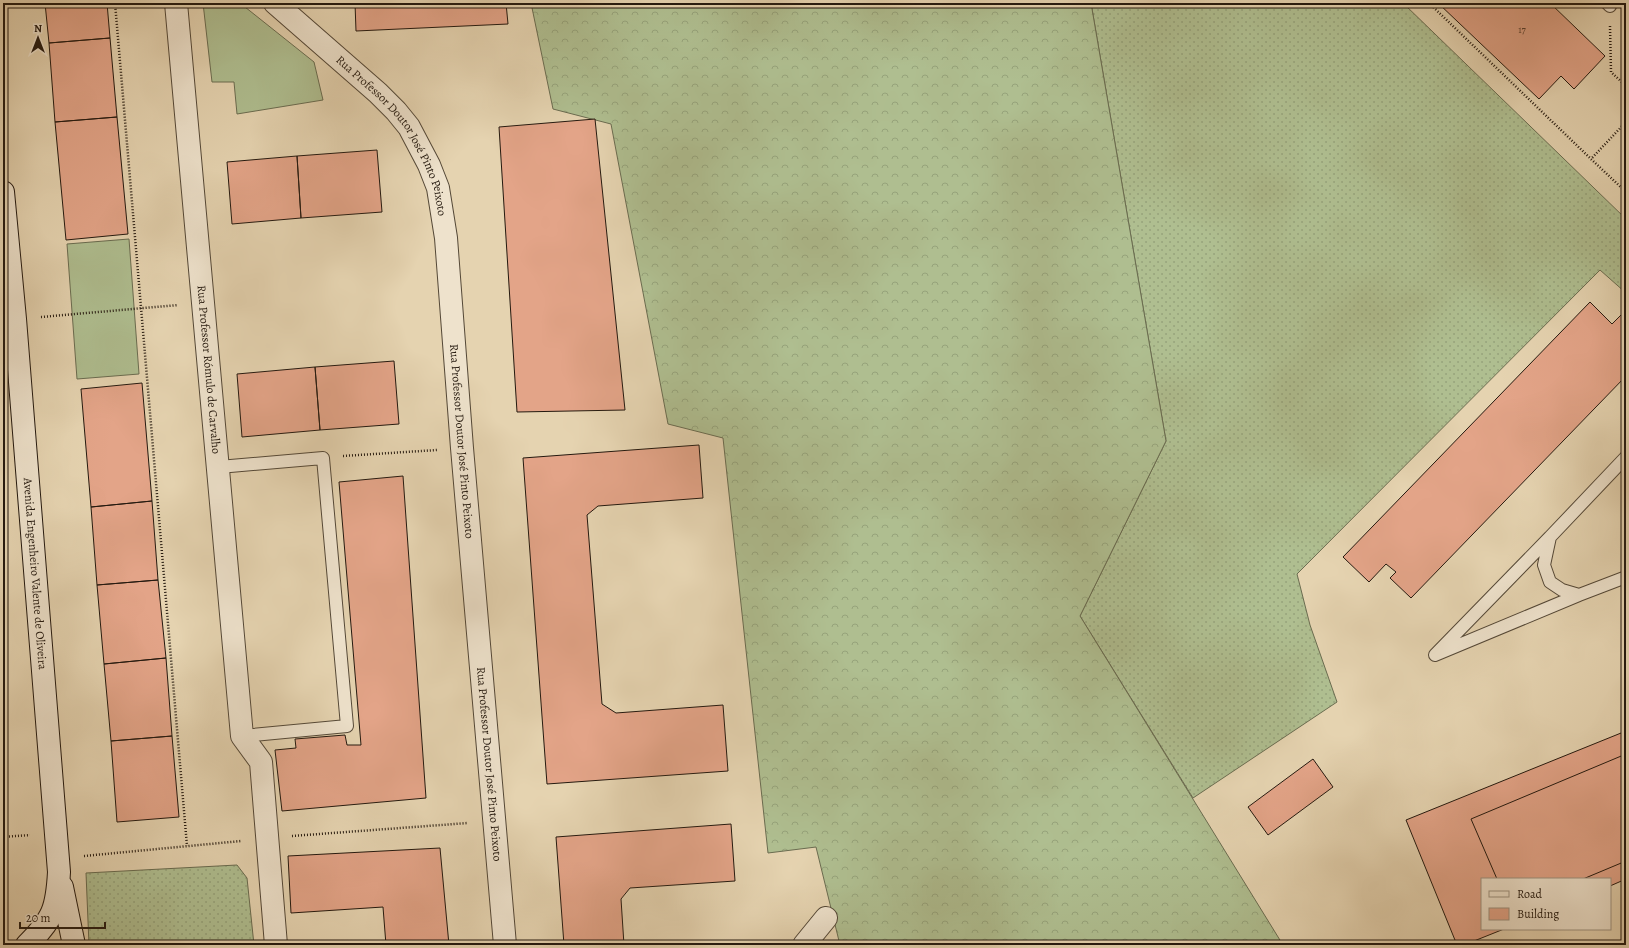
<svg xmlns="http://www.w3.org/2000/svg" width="1629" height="948" font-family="Alegreya,serif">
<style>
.grass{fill:url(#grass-dots);stroke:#6a6c50}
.forest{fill:url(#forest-crowns);stroke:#6a6c50}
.garden{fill:#afbe90;stroke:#6a6c50}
.building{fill:#e3a488;stroke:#24190f}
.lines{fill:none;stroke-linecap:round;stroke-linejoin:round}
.lane-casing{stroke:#544837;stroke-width:14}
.street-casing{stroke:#544837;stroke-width:24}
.secondary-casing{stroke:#24190f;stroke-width:24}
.path{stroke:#24190f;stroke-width:2.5;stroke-dasharray:1 2;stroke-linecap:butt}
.lane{stroke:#eee2cc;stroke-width:12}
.street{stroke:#eee2cc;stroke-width:22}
.secondary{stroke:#eee2cc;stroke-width:22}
.labels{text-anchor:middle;stroke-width:3.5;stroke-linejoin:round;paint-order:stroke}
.number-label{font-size:10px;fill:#543c2d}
.street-label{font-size:12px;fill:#24190f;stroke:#eee2cc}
</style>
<defs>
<pattern id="grass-dots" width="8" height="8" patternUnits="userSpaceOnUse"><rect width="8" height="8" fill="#afbe90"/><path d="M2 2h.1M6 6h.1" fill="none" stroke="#96a37b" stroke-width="1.8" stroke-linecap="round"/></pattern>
<pattern id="forest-crowns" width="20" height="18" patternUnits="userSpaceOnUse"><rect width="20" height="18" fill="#afbe90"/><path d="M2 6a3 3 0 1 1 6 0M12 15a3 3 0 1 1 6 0" fill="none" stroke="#96a37b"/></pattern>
</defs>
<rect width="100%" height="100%" fill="#e5d3b0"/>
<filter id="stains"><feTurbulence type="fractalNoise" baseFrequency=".005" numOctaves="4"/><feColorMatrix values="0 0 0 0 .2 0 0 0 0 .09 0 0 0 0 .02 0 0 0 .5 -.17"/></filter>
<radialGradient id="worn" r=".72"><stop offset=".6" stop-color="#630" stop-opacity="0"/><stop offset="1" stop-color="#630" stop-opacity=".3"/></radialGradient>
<!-- grass -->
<path class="grass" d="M1091 3H1403L1626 219V293L1600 270 1297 574 1310 625 1337 702 1193 798 1080 616 1166 441Z
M237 865 247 878 254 945H89L86 873Z"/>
<!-- forest -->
<path class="forest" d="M531 3H1091L1166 441 1080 616 1283 945H840L816 847 768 853 723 438 668 424 611 124 553 109Z"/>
<!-- garden -->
<path class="garden" d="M203 3H240L314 62 323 100 237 114 234 82H212Z
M129 239 139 374 77 379 67 244Z"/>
<!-- building -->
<path class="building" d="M45 3H107L110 38 49 43Z
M355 3H506L508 24 356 31Z
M1438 3H1550L1605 56 1574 89 1561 76 1539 99Z
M110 38 117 117 55 122 49 43Z
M117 117 128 234 66 240 55 122Z
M595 119 625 410 517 412 499 127Z
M377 150 382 212 301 218 297 156Z
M297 156 301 218 232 224 227 162Z
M1590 302 1612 324 1626 310V376L1411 598 1390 578 1396 572 1386 564 1369 582 1343 557Z
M394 361 399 424 320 430 315 367Z
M315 367 320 430 242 437 237 374Z
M142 383 152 501 91 507 81 389Z
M699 445 703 498 598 506 587 515 602 704 616 713 723 705 728 771 547 784 523 458Z
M403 476 426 798 282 811 275 750 296 748 295 739 345 735 347 745H361L339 482Z
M152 501 158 580 97 585 91 507Z
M158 580 166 658 104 664 97 585Z
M166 658 172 736 111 741 104 664Z
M1626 731V879L1610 886V879H1482V929H1504L1464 945H1457L1406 820Z
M172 736 179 817 117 822 111 741Z
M1626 754V861L1583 879H1497L1471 819Z
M1313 759 1333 787 1268 835 1248 807Z
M731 824 735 881 630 888 621 899 624 945H564L556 837Z
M440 848 449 945H386L383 907 291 913 288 856Z"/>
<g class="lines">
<!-- lane casing -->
<g class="lane-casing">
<path id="lane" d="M1607 3 1610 6
M1626 457 1550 537 1544 565 1550 582 1562 590 1579 595 1626 577
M219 467 323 458 347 726 242 736
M1550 537 1435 655 1579 595"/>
</g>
<!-- street casing -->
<g class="street-casing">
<g id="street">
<path id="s1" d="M176 3 242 736 261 762 276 945"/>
<path id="s2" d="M275 3 378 93 396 111 409 127 429 165 438 188 446 238 462 448 505 945"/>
<path d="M804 945 826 918"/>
</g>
</g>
<!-- secondary casing -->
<g class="secondary-casing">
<g id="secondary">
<path id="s3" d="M3 192 15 319 59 872C57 909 53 919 27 945"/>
<path d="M62 887 74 945"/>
</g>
</g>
<!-- path -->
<path class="path" d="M115 3 187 846
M1429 3 1591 159
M1610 26 1611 72 1626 86
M1626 122 1591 159 1626 192
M41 317 178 305
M343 456 437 450
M292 836 468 823
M3 837 30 835
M84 856 241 841"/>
<!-- lane -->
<use href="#lane" class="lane"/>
<!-- street -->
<use href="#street" class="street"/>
<!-- secondary -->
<use href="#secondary" class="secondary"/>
</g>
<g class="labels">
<!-- number labels -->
<g class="number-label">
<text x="1522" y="33">17</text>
</g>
<!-- street labels -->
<g class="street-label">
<text dy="4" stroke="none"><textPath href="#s2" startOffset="181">Rua Professor Doutor José Pinto Peixoto</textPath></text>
<text dy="4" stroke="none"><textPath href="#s1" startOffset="368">Rua Professor Rómulo de Carvalho</textPath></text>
<text dy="4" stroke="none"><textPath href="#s2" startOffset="505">Rua Professor Doutor José Pinto Peixoto</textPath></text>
<text dy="4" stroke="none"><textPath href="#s3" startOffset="383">Avenida Engenheiro Valente de Oliveira</textPath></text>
<text dy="4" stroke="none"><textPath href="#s2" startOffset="829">Rua Professor Doutor José Pinto Peixoto</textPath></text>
</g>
</g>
<!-- margin -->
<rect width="1629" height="948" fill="none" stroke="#e5d3b0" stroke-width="16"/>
<rect x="4" y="4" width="1621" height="940" fill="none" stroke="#24190f" stroke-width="2"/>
<rect x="8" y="8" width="1613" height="932" fill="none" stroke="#24190f"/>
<!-- legend -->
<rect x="1481" y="878" width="130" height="52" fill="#eee2cc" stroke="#9d9280"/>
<rect x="1489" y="891" width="20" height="6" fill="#eee2cc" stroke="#9d9280"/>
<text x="1517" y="898" font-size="12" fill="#24190f">Road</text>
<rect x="1489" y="908" width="20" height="12" fill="#e3a488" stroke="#9d9280"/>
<text x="1517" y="918" font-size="12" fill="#24190f">Building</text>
<!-- north arrow -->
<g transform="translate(38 38)" stroke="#eee2cc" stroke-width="3" paint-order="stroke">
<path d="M0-3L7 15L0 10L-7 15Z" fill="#24190f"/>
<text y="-6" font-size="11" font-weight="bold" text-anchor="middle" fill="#24190f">N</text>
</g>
<!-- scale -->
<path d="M20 922v6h85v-6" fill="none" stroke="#24190f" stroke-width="2"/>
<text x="26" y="922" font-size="12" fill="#24190f" stroke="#eee2cc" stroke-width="3" paint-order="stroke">20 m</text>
<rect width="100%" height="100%" filter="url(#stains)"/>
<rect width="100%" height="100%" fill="url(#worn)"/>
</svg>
